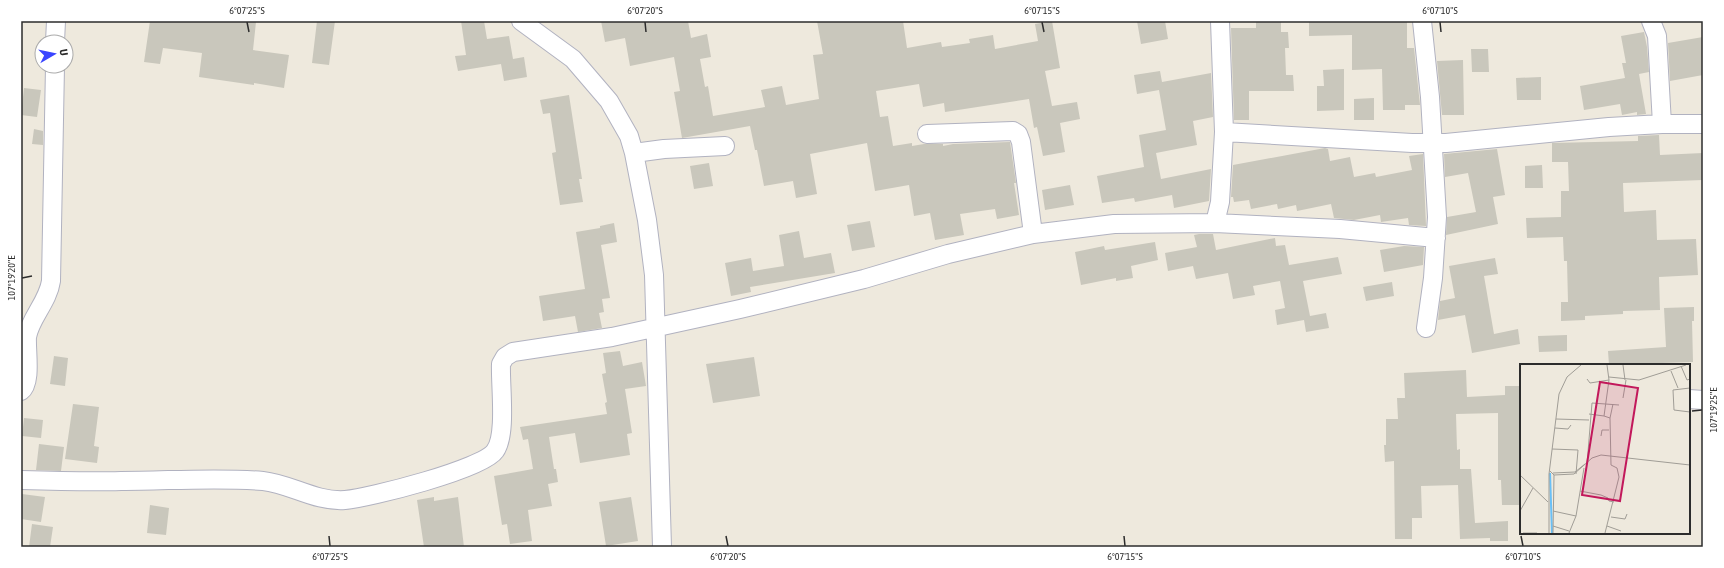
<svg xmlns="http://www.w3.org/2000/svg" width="1724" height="568" font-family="'Asap Condensed',sans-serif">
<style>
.building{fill:#c9c7bc}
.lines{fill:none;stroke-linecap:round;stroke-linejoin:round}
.minor-casing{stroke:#b1b2c0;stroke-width:20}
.minor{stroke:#fff;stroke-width:18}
.ticks{fill:none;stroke:#2c2c2c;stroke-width:1.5}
.inset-river{fill:none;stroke:#69c0f7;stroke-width:2}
.inset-road{fill:none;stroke:#a09d96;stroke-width:1}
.view{fill:#c2185b;fill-opacity:0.15;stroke:#c2185b;stroke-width:2}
.inset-edge{fill:none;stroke:#2c2c2c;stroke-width:2}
.neatline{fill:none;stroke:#2c2c2c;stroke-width:1.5}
.ticks-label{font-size:10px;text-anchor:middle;fill:#2c2c2c}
</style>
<rect width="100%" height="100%" fill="#eee9dd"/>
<!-- building -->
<path class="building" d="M150 21H245L256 22 253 50 289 55 284 88 254 83V85L199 77 202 53 163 48 160 64 144 62Z
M317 21H335L329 65 312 63Z
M461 21H484L487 39 509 36 513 59 524 57 527 77 504 81 501 64 458 71 455 56 466 55Z
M601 21H688L691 38 707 34 711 57 700 59 705 87 708 86 713 116 765 107 761 90 782 86 786 105 819 99 813 55 823 54 817 21H903L907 48 941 42 942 47 970 43 969 39 993 35 995 49 1038 41 1035 24 1052 21 1060 68 1045 71 1052 106 1077 102 1080 119 1060 123 1065 152 1043 156 1037 127 1034 128 1029 99 945 112 944 103 923 107 919 84 876 91 880 117 888 116 893 146 912 143V146L924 144H943V146L953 144 1010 142 1016 183H1014L1019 215 997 219 995 209 960 214 964 235 935 240 930 213 914 216 909 185 875 191 867 143 810 154 817 194 796 198 793 181 764 186 757 150H755L750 126 682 138 674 92 680 91 674 57 630 66 625 38 605 42Z
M1137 21H1165L1168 39 1141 44Z
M1256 21H1281V32H1288L1289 48H1285L1286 75H1293L1294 91H1249V120H1234L1231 28H1256Z
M1309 21H1407V48H1414L1420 105H1405V110H1383L1382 69 1352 70V35L1309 36Z
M1644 32 1647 47 1649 72 1639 74 1646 114 1637 115V112L1622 115 1620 104 1584 110 1580 86 1625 78 1622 63H1626L1621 36Z
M1703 37V75L1670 81 1668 43Z
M1471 49H1488L1489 72H1472Z
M1463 60 1464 115H1442L1437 61Z
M1344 69V110L1317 111V86H1324L1323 70Z
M1160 71 1162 82 1211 73 1213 117 1193 121 1197 145 1156 153 1161 179 1211 169 1209 201 1174 208 1172 195 1135 202 1134 198 1102 203 1097 176 1144 167 1139 135 1166 130 1159 90 1137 94 1134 75Z
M1541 77V100H1517L1516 78Z
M24 88 41 90 37 117 21 115Z
M569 95 582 179H579L583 202 560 205 552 153 556 152 550 113 543 114 540 100Z
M1374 98V120H1354V99Z
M34 129 43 131V145L32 144Z
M1659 135 1660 155 1703 153V180L1623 183 1624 212 1656 210 1657 240 1696 239 1698 275 1659 277 1660 310 1623 311V314L1585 316V320L1561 321V302H1568L1567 261H1564L1563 237 1527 238 1526 218 1561 217V191H1569L1568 162H1552V143L1638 141V136Z
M1325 148 1328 149 1330 161 1350 157 1354 177 1375 173 1376 177 1412 170 1409 156 1423 154 1426 226 1409 225 1408 218 1381 222 1380 215 1354 220 1334 218 1331 204 1297 211 1296 205 1278 209 1277 204 1251 209 1249 200 1234 202 1233 197H1231L1233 165Z
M1497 149 1505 195 1493 197 1498 224 1446 235 1447 217 1476 212 1468 173 1445 177 1444 154Z
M709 163 713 186 694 189 690 166Z
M1542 165 1543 188H1525V166Z
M1070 185 1074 205 1045 210 1042 190Z
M870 221 875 247 852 251 847 225Z
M614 223 617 242 601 245 610 298 602 299 604 312 599 313 602 328 578 332 575 316 543 321 539 296 585 289 576 232 600 228V226Z
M799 231 804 258 831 253 835 273 750 287 751 292 731 296 725 263 751 258 753 271 784 266 779 235Z
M1199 234H1213L1216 250 1275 238 1276 246 1285 245 1289 265 1338 257 1342 274 1303 281 1310 316 1326 313 1329 328 1306 332 1304 320 1277 325 1275 310 1285 308 1280 281 1253 286 1255 295 1233 299 1228 273 1196 279 1193 266 1168 271 1165 253 1197 247 1194 235Z
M1155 242 1158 260 1131 266 1133 278 1116 281V278L1081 285 1075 252 1104 246 1105 250Z
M1404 246 1424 247 1423 265 1384 272 1380 250Z
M1495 258 1498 274 1484 276 1494 334 1518 329 1520 344 1472 353 1465 315 1438 320 1440 301 1455 298 1449 266Z
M1392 282 1394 296 1366 301 1363 287Z
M1694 307V321H1692L1693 362 1662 363V365H1609L1608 351 1666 347 1664 308Z
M1567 335V351L1539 352 1538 336Z
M620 351 623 366 642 362 646 386 625 389 632 433 627 434 630 455 580 463 575 433 549 437 554 469H556L558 482 548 484 552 506 528 510 532 541 510 544 507 524 502 525 494 476 533 469 528 439 523 440 520 427 607 414 605 403 607 402 602 374 606 373 603 353Z
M54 356 68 358 65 386 50 384Z
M754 357 760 396 713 403 706 364Z
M1466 370 1467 397 1505 395V386H1521V505H1502L1501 480H1498V413L1456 414 1457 450 1460 449V469H1471L1475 523 1508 521V541H1490V538L1460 539 1458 485 1421 486 1422 518H1412V539H1395L1394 461 1385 462 1384 445H1386V419H1398L1397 398H1405L1404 373Z
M73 404 99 407 94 446 99 447 97 463 65 459Z
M24 418 43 420 41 438 22 436Z
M39 444 64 447 61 471 36 470Z
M22 494 45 497 41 522 21 519Z
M434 497V501L458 497 464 547H424L417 500Z
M631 497 638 541 606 546 599 502Z
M150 505 169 508 166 535 147 533Z
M32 524 53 527 50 547H29Z"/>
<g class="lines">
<!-- minor casing -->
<g class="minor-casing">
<path id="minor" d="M521 21 573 59 609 101 629 136 634 153 647 220 654 275 662 547
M1220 21 1224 132
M1422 21 1430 97 1437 217 1433 278 1426 328
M1651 21 1657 36 1662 124
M55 42 56 21
M927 134 1013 131 1018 134 1021 142 1033 234
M634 153 664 149 725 146
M1215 223 1340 229 1436 238
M21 391C32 383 26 350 27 337 30 318 48 302 51 281L55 66
M1689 399 1703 400
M21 480C54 481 88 482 121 481 168 481 216 477 263 481 291 484 315 502 345 500 369 498 483 469 495 451 507 435 500 385 501 364L505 357 513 352 612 337 740 309 864 279 948 254 1033 234 1114 224 1215 223 1220 202 1224 132 1412 143H1446L1609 127 1662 124H1703"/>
</g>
<!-- minor -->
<use href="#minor" class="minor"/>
</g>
<!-- ticks -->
<path class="ticks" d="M247 22 249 32M645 22 646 32M1042 22 1044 32M1440 22 1441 32M22 278 32 276M1692 411 1702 410M329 536 330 546M726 536 728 546M1124 536 1125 546M1521 536 1523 546"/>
<!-- overview -->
<g transform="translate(1520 364)">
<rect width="170" height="170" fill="#eee9dd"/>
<path class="inset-river" d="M30 109 32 169"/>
<path class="inset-road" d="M103 1 105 16M161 2 167 16 170 15M151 7 158 24M89 13 119 16 166 1M67 15 70 19 89 16M170 24 153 26 154 46 170 48M103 34 106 16M69 50 84 52M90 54 93 40M36 55 69 56M35 64 48 65 51 61M81 72 82 66H89M32 85 58 86 56 110M67 100 72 39 99 41M30 107 34 111 54 110 72 94 81 91 170 101M33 109 55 108 65 100M0 111 28 138M60 127 81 131 88 134 89 137 94 138M0 147 13 124M33 147 56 152M91 153 105 155 107 150M33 162 49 167M87 162 101 167M3 169H17M29 169V110L39 30 47 13 61 1M33 169 34 111M49 169 56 152 64 104M85 169 99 113 97 104 91 101 90 54 84 52 89 16 87 1"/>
<path class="view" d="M80 18 118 24 100 137 62 131Z"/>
<rect width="170" height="170" class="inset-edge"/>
</g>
<!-- border -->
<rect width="1724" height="568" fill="none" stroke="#ffffff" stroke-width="44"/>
<!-- north arrow -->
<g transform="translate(54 54) rotate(81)"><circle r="19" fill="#ffffff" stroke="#ababab"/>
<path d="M0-3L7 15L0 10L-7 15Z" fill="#3a45ff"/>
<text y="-6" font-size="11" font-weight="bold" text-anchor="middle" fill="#2c2c2c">U</text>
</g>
<rect x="22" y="22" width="1680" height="524" class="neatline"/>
<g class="ticks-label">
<text x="247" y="14">6°07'25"S</text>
<text x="645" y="14">6°07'20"S</text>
<text x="1042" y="14">6°07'15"S</text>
<text x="1440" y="14">6°07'10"S</text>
<text transform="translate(11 278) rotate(-90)" y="4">107°19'20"E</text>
<text transform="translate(1713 410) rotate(-90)" y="4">107°19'25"E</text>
<text x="330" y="560">6°07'25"S</text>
<text x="728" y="560">6°07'20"S</text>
<text x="1125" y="560">6°07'15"S</text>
<text x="1523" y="560">6°07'10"S</text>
</g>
</svg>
